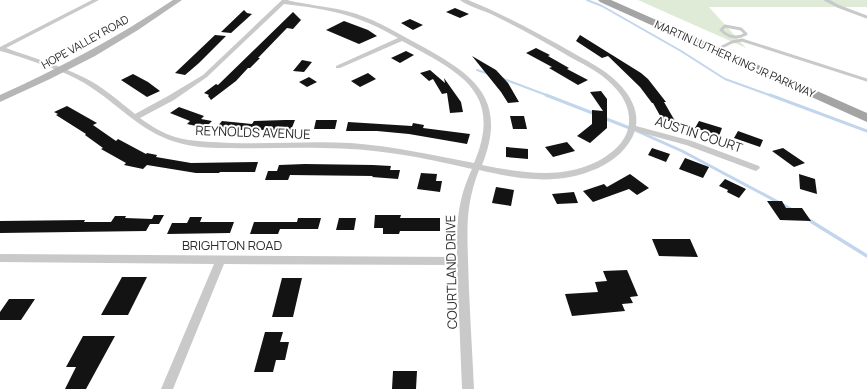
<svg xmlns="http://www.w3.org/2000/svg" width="867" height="389" font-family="Manrope,sans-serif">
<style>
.green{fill:#dfebd7}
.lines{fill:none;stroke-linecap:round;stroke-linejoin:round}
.stream-far2{stroke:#c1d5ed;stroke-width:2}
.stream-far1{stroke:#c1d5ed;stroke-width:3}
.stream{stroke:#c1d5ed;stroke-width:3.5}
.building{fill:#131313}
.service{stroke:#c9c9c9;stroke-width:3}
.minor{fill:#c9c9c9;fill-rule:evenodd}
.secondary{fill:#b6b6b6;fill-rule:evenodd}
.primary{fill:#a4a4a4;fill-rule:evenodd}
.labels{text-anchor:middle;stroke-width:4;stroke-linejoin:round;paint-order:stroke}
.far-street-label{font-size:11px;fill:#2c2c2c;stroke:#fff}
.street-label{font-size:13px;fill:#2c2c2c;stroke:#fff}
</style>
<rect width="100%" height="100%" fill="#fff"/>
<!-- green -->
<path class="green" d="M638 0H867V7H709L746 48Z"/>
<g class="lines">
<!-- stream-far2 -->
<path class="stream-far2" d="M587 0 602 6 681 51 725 79 772 96
M477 70 489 74
M501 78 549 96"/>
<!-- stream-far1 -->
<path class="stream-far1" d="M546 95 595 114
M770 95 867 131
M604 118 632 129
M637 131 682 151 791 209
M808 219 814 223"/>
<!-- stream -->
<path class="stream" d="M812 222 867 256"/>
</g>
<!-- building -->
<path class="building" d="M455 8 469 14 460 18 446 12Z
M244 10 247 13 252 14 231 33 221 32Z
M293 12 301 20 293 29 287 28 258 58H260L250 68H248L236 81 211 100 208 96 209 95 204 93 216 84 218 85Z
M410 19 423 25 413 30 401 23Z
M344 21 368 30 377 36 359 44 326 30Z
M215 35 226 36 199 63 185 75 175 73Z
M580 35 641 73 648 79 666 102H664L675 121H663L653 103H652L640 87 608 56 602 58 576 41Z
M536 48 550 55 548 56 569 68 567 69 588 80 578 85 549 68 552 67 526 53Z
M406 51 414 55 400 63 391 58Z
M472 56 496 70 508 83 519 102 508 103 501 92Z
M302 60 312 62 304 72 293 71Z
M430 70 445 83 444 78 461 102 463 112 450 113 447 93 442 94 433 79 429 81 420 73Z
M368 73 376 79 360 87 351 81Z
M133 74 148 82 160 91 147 97 121 80Z
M309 77 317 82 307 87 299 82Z
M601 91 607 99V128L590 143 577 136 592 124V110L603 111 590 92Z
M67 106 97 123 93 125 116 141 118 139 146 154 147 153 157 155 156 157 191 163 258 162 255 172H220L219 173H196L147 165 143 169 124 165 126 163 101 149 103 148 85 135 86 134 56 115 58 114 54 112Z
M179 107 204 116 201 119 212 121 205 128 187 124 190 121 170 113Z
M510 116H524L527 129H513Z
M285 120H295L291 130H237L216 128 222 121 252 124 254 121Z
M316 120H337L335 129H314Z
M699 121 722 128 719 136 695 128Z
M348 122 412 126 413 123 424 125 423 128 470 134 467 144 409 134 377 131H346Z
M738 131 763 140 760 147 734 138Z
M567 142 575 151 553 157 545 147Z
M506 147 528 149V159L506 157Z
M652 148 670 154 666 162 648 155Z
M783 148 805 163 794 167 772 151Z
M685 158 709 167 703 178 679 169Z
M305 164 373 165 391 166 390 170H400L398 179 372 177 373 176 290 175 288 180H265L268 171H277L279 165Z
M421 173 437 174 436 181H442L440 192 417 189Z
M630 174 649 188 637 195 629 189 593 202 583 191 604 184 607 187Z
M799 174 815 179 817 194 800 189Z
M725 179 746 189 739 198 727 192 728 190 719 186Z
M496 187 514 190 511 206 492 203Z
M574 192 578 203 557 204 552 194Z
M767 201H782L786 208H802L811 221 780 220Z
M154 215H164L159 224H150L146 231 0 233V221L85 220 84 222H111L115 216H126L125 218 152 219Z
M375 215H401L400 218H440V231H400L399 234H383V228H374Z
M190 217H202L200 222H234L230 233 167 234 172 223H187Z
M298 218H321L318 229H280L278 234H250L254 222H297Z
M339 218H356L354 230H336Z
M652 239H690L698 257 659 256Z
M627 270 638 296 630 297 633 303 622 304 625 311 572 316 565 294 598 292 595 282 607 281 603 271Z
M122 277H147L128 315H101Z
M282 278H302L293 317H272Z
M9 299H35L21 320H0V312Z
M265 332H283L280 342H289L285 360H276L273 372H254Z
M83 336H115L86 389H65L76 367H66Z
M393 371H417L416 389H392Z"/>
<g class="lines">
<!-- service -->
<path class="service" d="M840 7 867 17
M725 26 741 29 746 34C737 39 728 37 721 30Z
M716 50 732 42 742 40 867 80"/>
<!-- minor -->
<path class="minor" d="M92 0H99L6 48C33 58 60 65 85 78 103 87 119 101 135 114L168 96 203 75 282 0H288C290 2 336 8 346 11 371 17 392 30 414 42 469 72 510 95 482 165 523 173 567 181 605 157 617 149 628 138 629 123 630 111 625 99 617 90 605 75 587 66 570 57 545 42 520 28 493 15 483 10 469 7 460 0H468C505 15 540 34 575 54 591 63 609 72 622 87 632 99 638 111 636 126L692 141 759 166 760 168 756 171 753 170 686 145 635 131C621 169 570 182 534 179 515 178 497 174 479 170 466 204 467 225 468 260 469 303 472 346 474 389H462L457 265 224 264 173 389H161L214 264 0 262V254L457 257C457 222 457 201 472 169 422 157 373 148 322 148 291 147 260 149 229 148 214 148 198 148 183 144 143 134 125 110 92 88 72 74 49 67 26 59 17 56 9 53 0 51V47ZM284 4C329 9 359 15 398 38L336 66V68H340L402 41C456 71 505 90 474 163 433 155 392 146 351 143 311 141 271 144 232 143 213 142 193 142 175 137 162 133 151 126 140 118L174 100 207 77Z
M823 0H830L843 7 838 8Z"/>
<!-- secondary -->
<path class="secondary" d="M173 0H182L138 30 95 56 50 79 0 102V95C60 68 118 37 173 0Z"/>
<!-- primary -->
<path class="primary" d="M598 0H611L867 113V122L600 2Z"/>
</g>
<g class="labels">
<!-- far-street labels -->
<g class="far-street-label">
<text transform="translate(85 42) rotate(-29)" y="4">HOPE VALLEY ROAD</text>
<text transform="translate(735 59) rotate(24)" y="4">MARTIN LUTHER KING JR PARKWAY</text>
</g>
<!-- street labels -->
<g class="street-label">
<text transform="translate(253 132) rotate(2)" y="5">REYNOLDS AVENUE</text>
<text transform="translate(699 134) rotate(18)" y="5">AUSTIN COURT</text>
<text x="232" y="250">BRIGHTON ROAD</text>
<text transform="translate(451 272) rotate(-91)" y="5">COURTLAND DRIVE</text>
</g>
</g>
</svg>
